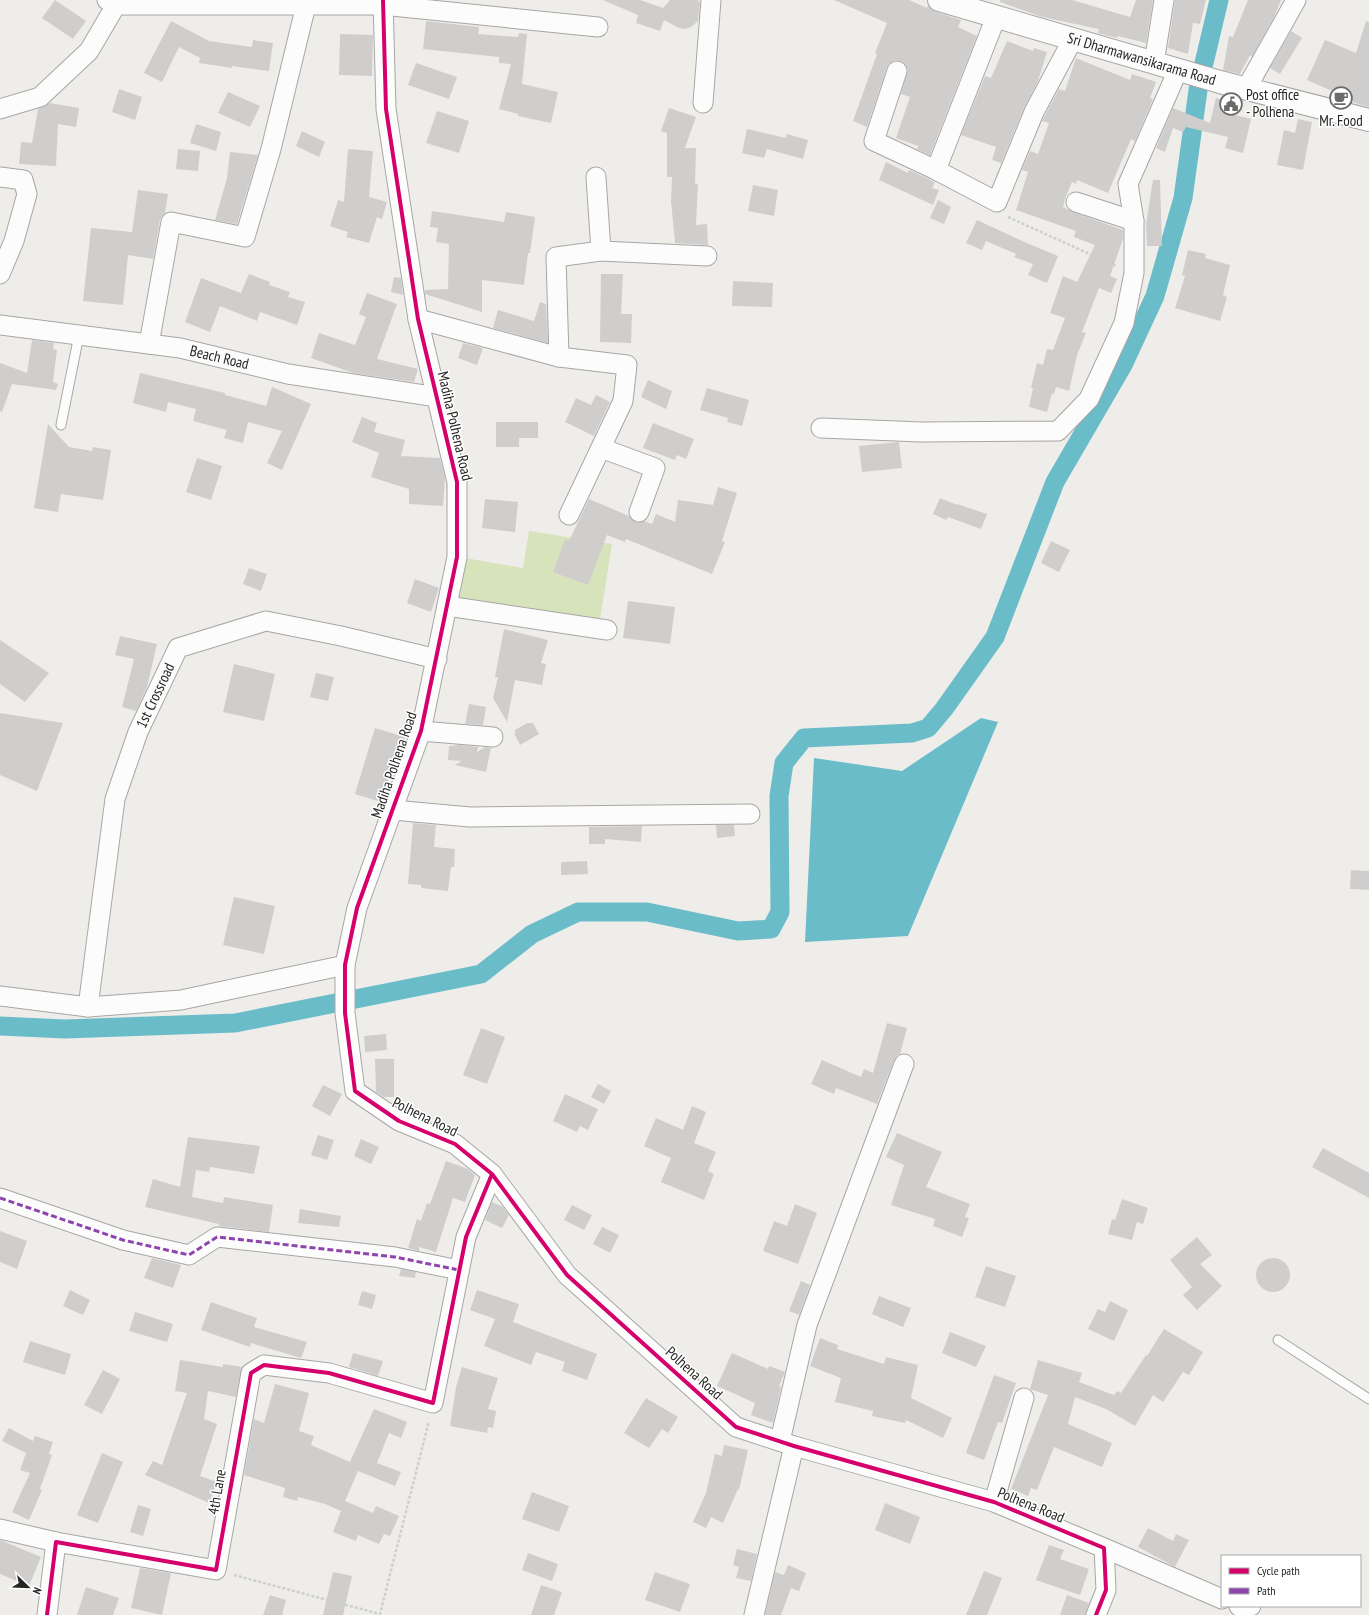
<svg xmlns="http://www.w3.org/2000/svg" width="1369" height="1615" font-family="'PT Sans Narrow',sans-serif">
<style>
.green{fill:#d7e3bb}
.water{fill:#6bbcc9}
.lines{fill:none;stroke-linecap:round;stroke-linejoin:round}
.canal{stroke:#6bbcc9;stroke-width:19}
.building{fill:#d0cecd}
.service-casing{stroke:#a8a6a4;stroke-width:11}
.minor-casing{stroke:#a8a6a4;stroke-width:21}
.tertiary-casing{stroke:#a8a6a4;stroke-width:24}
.path{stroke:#cececd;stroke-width:2.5;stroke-dasharray:3 2;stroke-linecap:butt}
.service{stroke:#fdfcfc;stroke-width:9}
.minor{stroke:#fdfcfc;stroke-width:19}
.tertiary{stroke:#fdfcfc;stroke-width:22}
.quiet{stroke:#8e44ad;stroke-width:3;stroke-dasharray:6 3;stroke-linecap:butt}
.cycleway-casing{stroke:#fff;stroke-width:6}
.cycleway{stroke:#d6006c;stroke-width:4}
.labels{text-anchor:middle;stroke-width:3;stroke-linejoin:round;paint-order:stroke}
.street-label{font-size:15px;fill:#262524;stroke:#fff}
.poi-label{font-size:15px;fill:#262524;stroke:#fff;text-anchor:start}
</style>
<rect width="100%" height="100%" fill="#efedea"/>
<!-- green -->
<path class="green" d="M529 531 612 544 600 620 459 598 465 558 523 568Z"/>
<!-- water -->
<path class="water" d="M981 718 998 722 908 936 805 942 814 758 902 771Z"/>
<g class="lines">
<!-- canal -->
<path class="canal" d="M1204 63 1219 0
M0 1026 65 1029 235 1023 481 974 532 934 578 912H647L738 931 771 929 780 912 779 796 784 763 804 738 912 733 928 728 944 709 995 637 1055 482 1123 365 1155 296 1183 198 1199 83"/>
</g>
<!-- building -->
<path class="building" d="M55 0 86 21 73 39 42 18Z
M603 0H640L663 8 670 0H698L700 3 698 21 691 27 685 29 679 28 664 20 660 31 636 23 638 15Z
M834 0H909L927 8 928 5 936 12 961 20 958 27 977 36 930 155 917 149 918 146 896 138 910 97 901 94 908 69 905 64 901 61 894 60 887 67 867 127 853 121 877 54 875 53 887 23Z
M1000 0H1072L1130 17 1136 0H1153L1146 43 1118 36 1117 38 1098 33 1099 29 1042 17 1000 2Z
M1175 0H1206L1200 24 1193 23 1188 54 1168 48Z
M1248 0H1281L1274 17 1252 57 1250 55 1240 74 1223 70 1229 36 1233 37Z
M171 21 209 41 252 47 253 40 273 43 269 71 232 66V68L199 63 200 58 179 47 162 82 144 73Z
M426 21 479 27 478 34 518 37 519 33 527 34 522 84 558 92 551 123 518 116V114L499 109 511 64 499 63V57L423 49Z
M1366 21 1369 22V107L1352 102 1353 100 1307 80 1325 40 1356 53Z
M1291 31 1302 38 1280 74 1270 68Z
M340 34 373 35 372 76 339 75Z
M1007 41 1033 51 1034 48 1047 52 1038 81 1024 108 1001 163 992 160 996 147 961 135 985 76 991 78Z
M1076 58 1130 80 1132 74 1156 82 1150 98 1153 99 1135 141 1131 139 1108 193 1077 180 1076 184 1072 182 1065 199 1063 207 1073 212 1123 230V239L1110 276 1117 279 1111 293 1099 288 1082 332 1086 333 1077 355 1069 391 1056 387 1054 394 1052 393 1047 412 1029 407 1033 388H1031L1037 363 1043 365 1047 349 1053 350 1065 318 1050 313 1063 276 1077 282 1095 245 1074 237 1076 231 1016 210 1028 172 1022 170 1030 151 1038 154 1049 123 1042 121 1059 89 1065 91Z
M416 63 457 77 449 99 408 85Z
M119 89 142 97 135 120 112 112Z
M228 92 260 106 250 127 218 113Z
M1216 98 1233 102 1231 114 1251 119 1243 153 1225 148 1228 137 1186 127 1183 132 1173 128 1165 152 1156 148 1173 108 1210 123Z
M50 103 79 108 76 127 58 124 56 166 19 164 21 142 32 143 38 109Z
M669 108 696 117 685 148H696L695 184H698L696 225 707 224 708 245 675 243 671 201 672 177H667V133L661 131Z
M437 111 469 121 459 153 426 143Z
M1298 119 1312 122 1303 170 1277 165 1284 130 1295 133Z
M196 124 221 132 216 151 190 143Z
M747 129 786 138 787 134 808 140 803 159 767 149 764 158 742 153Z
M302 131 325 142 319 157 296 146Z
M178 149 200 151 198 171 176 169Z
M348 149 373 151 369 197 387 202 382 219 377 217 369 243 346 237 348 232 330 226 338 200 344 202Z
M230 152 258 155 237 224 215 220 227 178Z
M886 162 908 173 909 170 935 182 932 188 939 190 933 205 879 180Z
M1153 180H1160L1162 246H1147L1146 224Z
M753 185 778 190 774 216 748 211Z
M138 190 168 194 165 213 160 220 153 259 128 255 123 305 83 301 91 228 132 232Z
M938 200 951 207 944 224 930 218Z
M432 211 504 222 506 212 535 217 530 253H528L524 285 482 280V312L425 294V290L448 289 449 244 436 242 438 228 430 227Z
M977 220 1029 244 1058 256 1047 283 1028 275 1033 264 1014 257 1016 254 986 241 982 250 966 243Z
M1188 250 1206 254 1205 258 1230 265 1223 295 1227 297 1220 321 1175 308 1185 276 1182 275Z
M249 274 270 282 269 285 290 292 288 297 305 302 297 325 260 312 257 321 220 306 210 332 185 322 201 278 241 293Z
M601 274H623L621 314H632L631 343 600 342Z
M394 277 401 278 403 295 391 292Z
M733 281 773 283 772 307 732 306Z
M367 293 397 304 377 359 418 369 414 382 353 373 311 358 319 333 355 345 366 317 359 314Z
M540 302 546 304 548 343 493 328 498 310 534 321Z
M32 340 54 343 53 349 57 350 53 382 58 384 56 390 12 384 2 412 0 411V363L27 373Z
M463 343 483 348 477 365 458 358Z
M140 373 225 393V395L266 406 272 387 311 404 282 470 267 463 282 431 248 422 243 443 224 438 227 430 193 421 196 409 168 402 166 412 133 403Z
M648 380 672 391 666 409 641 397Z
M707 388 749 400 742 426 727 422 728 418 700 410Z
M596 395 610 402 594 436 565 422 576 398 591 405Z
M362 417 377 423 374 432 405 440 401 456 440 458 445 478 443 506 409 504V489L371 477 379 453 352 442Z
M496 422H538V438H519V447H496Z
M653 423 694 439 686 459 677 455 675 460 643 448Z
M48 424 69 447 92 451 93 447 111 450 103 500 61 494 58 512 34 508Z
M899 442 902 468 862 472 859 446Z
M197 458 222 466 211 500 186 492Z
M718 487 737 493 722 541 725 542 712 574 626 539 625 542 607 535 588 585 553 572 565 539 569 541 589 499 629 516 636 522 644 521 652 524 656 514 675 522 678 500 713 505Z
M940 498 957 505V504L987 514 981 529 948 517 946 520 933 514Z
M485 499 518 502 515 532 482 528Z
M1051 541 1070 550 1059 572 1041 563Z
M249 568 267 574 261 591 243 584Z
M415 579 439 588 431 612 407 603Z
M628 601 675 607 670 644 623 638Z
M504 629 548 640 541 663 546 664 542 685 515 680 507 722 493 698 498 677H495Z
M120 636 157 644 147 687 136 711 122 707 134 659 115 655Z
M0 640 49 673 25 702 0 684Z
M234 664 275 674 264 721 223 712Z
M316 673 334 677 328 701 310 697Z
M469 704 486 707 483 725 465 724Z
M0 713 63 723 37 791 0 775Z
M527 723H533L539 734 520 745 515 735V730Z
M375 728 405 737 399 757 396 756 381 802 355 794Z
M460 745 478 747 477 752 485 747 491 748 486 772 455 765 462 761 448 760 449 746Z
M413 823 436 825 434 847 455 849 454 867H451L448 891 421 888V885L408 884Z
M716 825H734L735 836 717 838Z
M642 826 641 842 605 839V844H589V827Z
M587 861 588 874 561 875V862Z
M1351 870 1369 871V890L1350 889Z
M234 897 275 906 264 954 223 945Z
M887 1023 907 1028 900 1054 897 1055 894 1060 877 1104 836 1088 834 1094 811 1084 822 1060 861 1077 864 1069 873 1073Z
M481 1028 505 1037 487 1084 463 1075Z
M386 1034 387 1050 365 1052 364 1036Z
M375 1059H394V1097H384L376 1092Z
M598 1084 611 1091 604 1104 591 1097Z
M323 1085 342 1094 330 1116 312 1106Z
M565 1094 598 1109 588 1130 580 1126 577 1132 553 1121Z
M692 1106 706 1112 694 1143 716 1152 708 1171 714 1174 704 1200 661 1182 671 1158 644 1146 656 1118 683 1130Z
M897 1133 942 1152 926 1187 970 1204 965 1217 969 1218 962 1237 933 1226 935 1219 891 1205 904 1165 886 1157Z
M318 1135 334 1140 327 1160 311 1155Z
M188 1137 260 1146 254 1174 210 1167 209 1172 196 1170 192 1197 223 1203 224 1197 273 1205 269 1232 219 1226V1224L145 1207 153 1179 180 1187Z
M361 1139 379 1147 371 1164 354 1156Z
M1323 1148 1369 1173V1198L1312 1167Z
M446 1161 468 1169 475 1175 465 1202 453 1198 436 1252 419 1247V1251L408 1248 417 1219 421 1221 427 1203 430 1204Z
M1122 1199 1148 1208 1143 1224 1137 1222 1132 1240 1108 1234 1112 1219 1115 1220Z
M492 1202 503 1207 509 1215 502 1228 485 1220Z
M795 1204 817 1213 798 1264 763 1251 774 1221 787 1226Z
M572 1205 592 1215 584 1230 564 1220Z
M300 1209 341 1216 339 1227 298 1223Z
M602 1227 619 1235 610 1253 593 1244Z
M0 1231 27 1241 17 1269 0 1262Z
M1197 1237 1212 1255 1200 1264 1222 1286 1197 1310 1183 1295 1192 1287 1170 1260Z
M152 1258 181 1265 173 1288 144 1278Z
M1256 1275a17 17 0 1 1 34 0a17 17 0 1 1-34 0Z
M986 1266 1016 1276 1005 1307 975 1297Z
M401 1269 416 1272 415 1278 399 1276Z
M801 1281 810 1285 799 1315 789 1311Z
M70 1290 90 1300 83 1315 63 1306Z
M477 1290 519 1304 513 1322 597 1354 587 1380 562 1371 565 1362 536 1352 531 1365 484 1346 495 1319 470 1310Z
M362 1291 376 1295 372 1309 358 1305Z
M879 1296 911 1308 903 1327 872 1314Z
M1110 1301 1128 1310 1114 1341 1088 1329 1098 1309 1105 1312Z
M211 1302 257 1318 254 1327 307 1342 301 1358 251 1343 250 1347 201 1330Z
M135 1312 173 1324 167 1342 129 1331Z
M1164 1329 1203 1352 1189 1375 1183 1372 1163 1402 1153 1395 1135 1426 1106 1409 1075 1397 1068 1424 1112 1443 1102 1467 1054 1447 1037 1490 1031 1488 1028 1496 1011 1489 1048 1395 1030 1389 1038 1360 1082 1373 1079 1382 1114 1395 1117 1391 1121 1393 1146 1355 1147 1356Z
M950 1332 986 1346 976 1367 942 1353Z
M820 1338 838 1345 837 1349 884 1364 886 1357 918 1365 911 1398 952 1418 943 1438 906 1420 905 1423 872 1416 873 1411 835 1402 841 1378 810 1366Z
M30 1341 71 1354 65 1375 23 1362Z
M353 1353 383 1361 378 1376 349 1367Z
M732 1353 768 1369 769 1366 785 1372 779 1386 781 1387 773 1423 751 1415 755 1403 717 1386Z
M180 1360 223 1367V1364L242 1367 236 1397 208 1391 204 1419 217 1424 200 1476 217 1482 209 1503 145 1475 153 1461 162 1465 187 1393 175 1391Z
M462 1367 498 1378 488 1409 496 1411 493 1428 488 1427 487 1433 450 1426 456 1387Z
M103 1370 120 1379 102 1414 84 1405Z
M994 1375 1016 1383 1002 1423 998 1422 984 1460 966 1453Z
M275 1384 309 1393 299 1431 314 1436 311 1445 350 1462 374 1409 407 1422 401 1438 389 1433 377 1463 401 1472 395 1486 358 1471 345 1501 373 1513 376 1506 399 1516 390 1536 384 1534 379 1544 358 1535 356 1541 333 1532 341 1511 325 1504 298 1497 297 1501 283 1497 285 1488 244 1475 254 1419 264 1423Z
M646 1398 678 1417 668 1433 662 1429 649 1448 624 1433Z
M9 1428 33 1441 35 1436 53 1442 49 1454 52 1455 40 1489 42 1490 29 1520 12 1512 30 1473 20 1470 26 1453 2 1441Z
M724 1445 748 1450 739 1490 738 1489 723 1523 711 1517 706 1528 693 1522 706 1493 715 1454 722 1456Z
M102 1453 123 1462 98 1523 77 1515Z
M532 1492 569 1506 559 1532 522 1519Z
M885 1503 920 1517 910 1544 875 1530Z
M138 1505 151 1509 143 1536 130 1532Z
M1148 1528 1173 1541 1176 1534 1189 1540 1175 1567 1138 1547Z
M0 1540 41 1557 29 1586 0 1574Z
M1049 1545 1064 1550 1060 1559 1089 1569 1080 1595 1036 1580Z
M737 1549 757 1554 751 1581 736 1578 739 1567 733 1565Z
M528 1553 558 1564 552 1581 522 1570Z
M788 1565 806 1573 799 1591 791 1588 781 1615H765L775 1572 784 1575Z
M140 1568 171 1573 162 1615 131 1608Z
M984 1571 1002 1578 987 1615H966Z
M333 1572 352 1576 343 1615H323Z
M655 1572 690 1584 680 1612 645 1600Z
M541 1585 562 1592 554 1615H531Z
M86 1587 119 1598 113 1615H77Z
M270 1595 286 1600 282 1615H263Z
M1067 1595 1089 1603 1085 1615H1060Z"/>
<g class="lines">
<!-- service casing -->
<g class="service-casing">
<path id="service" d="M61 425 79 335
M1278 1340 1369 1399"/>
</g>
<!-- minor casing -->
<g class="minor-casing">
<g id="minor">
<path d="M117 0 116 5H382L598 27"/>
<path d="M383 0 386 109 418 319 457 482V557L421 731 357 908 345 965V1013L355 1091 399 1121 455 1144 492 1174 567 1275 736 1427 794 1446 994 1502 1104 1548 1106 1590 1096 1615"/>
<path d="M1154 63 1164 0"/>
<path d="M897 71 874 141 936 170 997 202 1034 112 1073 39"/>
<path d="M1246 89 1296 0"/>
<path d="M703 103 711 0"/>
<path d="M0 109 40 97 89 51 116 5 107 0"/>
<path d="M936 170 996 17"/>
<path d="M0 177 23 180 27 194 14 241 0 274"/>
<path d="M596 177 601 251"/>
<path d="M1076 202 1134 221"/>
<path d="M418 319 559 357 627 365 623 401 569 515"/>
<path id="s1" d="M0 325 180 348 288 374 437 397"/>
<path d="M149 344 171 222 245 237 271 149 306 5"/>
<path d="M559 357 556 257 601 251 707 256"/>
<path d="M821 428 921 432 1058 431 1089 399 1124 323 1134 273V221L1128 184 1178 70"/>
<path d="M601 448 655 468 639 512"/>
<path d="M447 606 607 630"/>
<path d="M421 731 493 737"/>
<path d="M393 810 470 817 750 814"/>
<path d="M0 996 88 1007 181 1000 345 965"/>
<path id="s2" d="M88 1007 115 799 138 732 178 648 266 621 341 636 437 659"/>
<path d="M0 1198 123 1240 189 1255 217 1237 395 1257 459 1270"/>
<path d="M780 1441 807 1325 904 1064"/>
<path d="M994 1502 1024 1398"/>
<path d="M0 1529 56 1542"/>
<path d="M1104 1548 1222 1599"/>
<path d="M1239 1606 1243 1607 1251 1606"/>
<path d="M47 1615 56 1542 216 1570 251 1373 264 1365 329 1373 433 1403 466 1237 492 1174"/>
<path d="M754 1615 794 1446"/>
</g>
</g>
<!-- tertiary casing -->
<g class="tertiary-casing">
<g id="tertiary">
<path id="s3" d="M939 0 1220 82 1369 120"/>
</g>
</g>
<!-- path -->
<path class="path" d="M1008 217 1116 266
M234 1575 380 1614 429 1421"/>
<!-- service -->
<use href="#service" class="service"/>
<!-- minor -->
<use href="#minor" class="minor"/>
<!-- tertiary -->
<use href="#tertiary" class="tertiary"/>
<!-- quiet -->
<path class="quiet" d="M0 1198 123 1240 189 1255 217 1237 395 1257 459 1270"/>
<!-- cycleway casing -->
<g class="cycleway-casing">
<path id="cycleway" d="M383 0 386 109 418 319 457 482V557L421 731 357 908 345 965V1013L355 1091 399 1121 455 1144 492 1174 567 1275 736 1427 794 1446 994 1502 1104 1548 1106 1590 1096 1615
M47 1615 56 1542 216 1570 251 1373 264 1365 329 1373 433 1403 466 1237 492 1174"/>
</g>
<!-- cycleway -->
<use href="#cycleway" class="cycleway"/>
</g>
<!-- icons -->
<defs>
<g id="cafe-ring" transform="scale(1.15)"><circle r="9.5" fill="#fff" stroke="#6c6b69" stroke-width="1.5"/><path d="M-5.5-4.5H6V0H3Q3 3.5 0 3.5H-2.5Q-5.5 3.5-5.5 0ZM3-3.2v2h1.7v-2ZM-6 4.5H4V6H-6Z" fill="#6c6b69"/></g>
<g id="civic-ring" transform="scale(1.15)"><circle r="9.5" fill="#fff" stroke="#6c6b69" stroke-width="1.5"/><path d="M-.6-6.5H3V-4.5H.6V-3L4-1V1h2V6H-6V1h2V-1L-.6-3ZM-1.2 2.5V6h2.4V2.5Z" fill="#6c6b69"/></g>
</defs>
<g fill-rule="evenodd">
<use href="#cafe-ring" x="1341" y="98"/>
<use href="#civic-ring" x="1231" y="104"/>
</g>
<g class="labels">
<!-- street labels -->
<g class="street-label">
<text dy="5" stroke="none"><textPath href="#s3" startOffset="211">Sri Dharmawansikarama Road</textPath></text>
<text dy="5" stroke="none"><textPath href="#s1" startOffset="222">Beach Road</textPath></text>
<text transform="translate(455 426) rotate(77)" y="5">Madiha Polhena Road</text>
<text dy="5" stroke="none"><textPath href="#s2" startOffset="321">1st Crossroad</textPath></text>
<text transform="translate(394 765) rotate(-71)" y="5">Madiha Polhena Road</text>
<text transform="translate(425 1117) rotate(26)" y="5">Polhena Road</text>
<text transform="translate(694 1373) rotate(42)" y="5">Polhena Road</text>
<text transform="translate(217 1492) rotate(-80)" y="5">4th Lane</text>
<text transform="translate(1031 1505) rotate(22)" y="5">Polhena Road</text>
</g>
<!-- poi labels -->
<g class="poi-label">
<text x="1246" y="100">Post office<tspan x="1246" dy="17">- Polhena</tspan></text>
<text x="1341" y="126" text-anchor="middle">Mr. Food</text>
</g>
</g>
<!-- legend -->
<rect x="1221" y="1555" width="140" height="52" fill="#ffffff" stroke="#a8a8a7"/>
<rect x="1229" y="1568" width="20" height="6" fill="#d6006c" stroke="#a8a8a7"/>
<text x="1257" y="1575" font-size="12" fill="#262524">Cycle path</text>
<rect x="1229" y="1588" width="20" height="6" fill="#8e44ad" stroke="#a8a8a7"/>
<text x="1257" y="1595" font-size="12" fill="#262524">Path</text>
<!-- north arrow -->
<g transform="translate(28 1587) rotate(113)" stroke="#ffffff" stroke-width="3" paint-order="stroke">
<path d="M0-3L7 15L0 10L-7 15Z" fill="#262524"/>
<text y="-6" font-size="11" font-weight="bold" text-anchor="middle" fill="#262524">N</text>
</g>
</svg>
